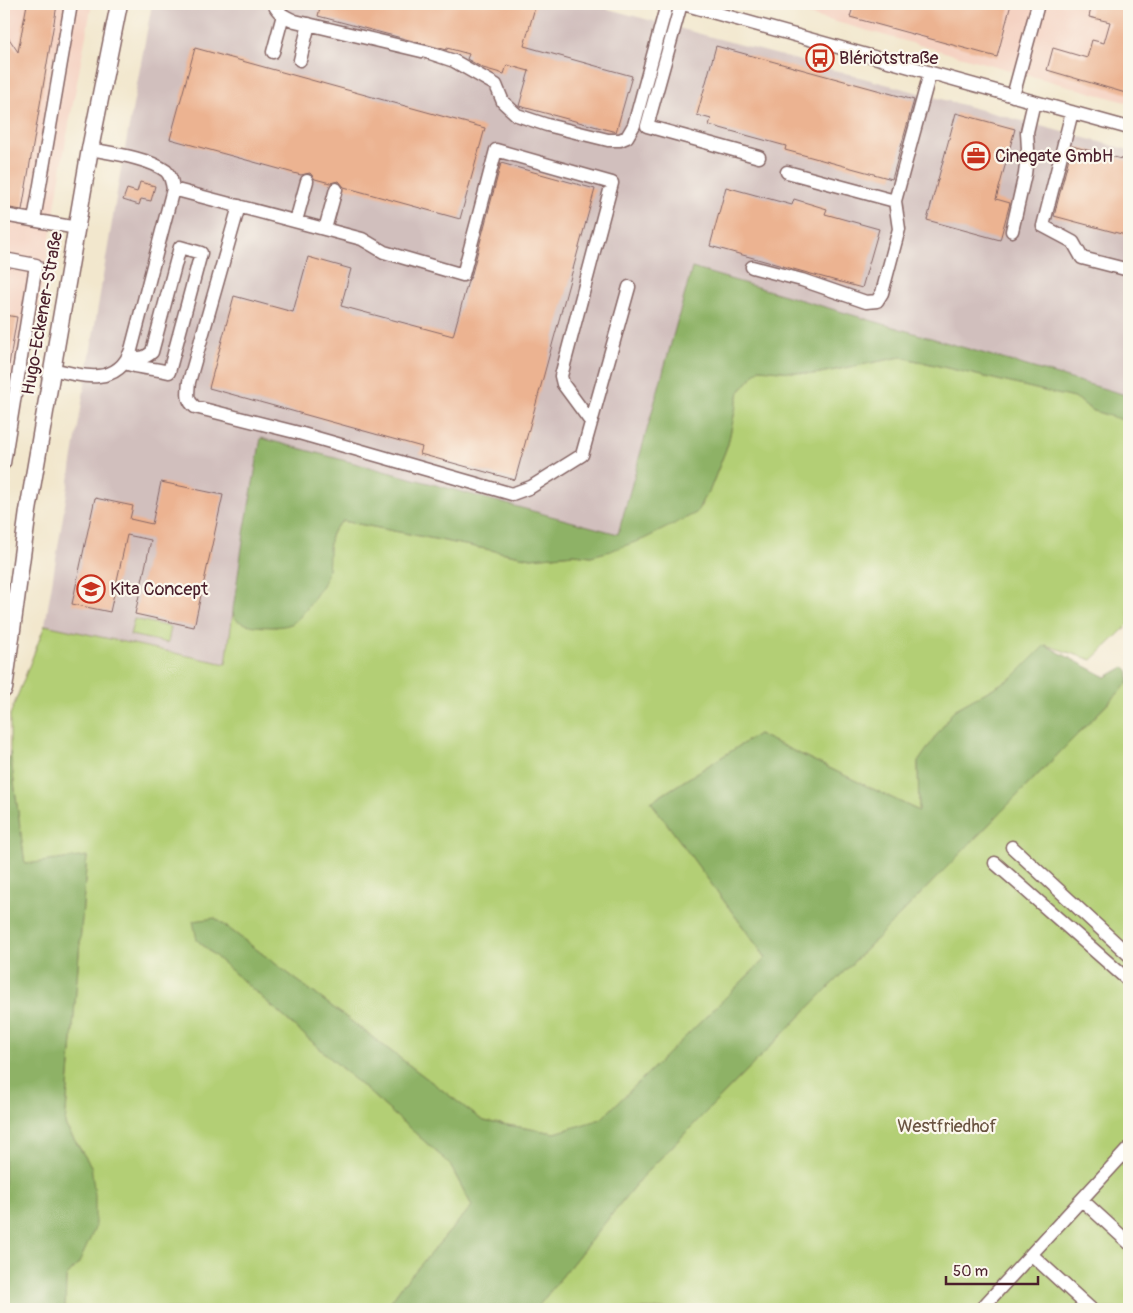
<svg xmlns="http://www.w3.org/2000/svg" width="1133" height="1313" font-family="Pangolin,sans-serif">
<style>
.built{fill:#f5d2c2}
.industrial{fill:#d1bfbd}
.green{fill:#b3cf75;stroke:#7e7750}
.forest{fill:#8eb266;stroke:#6c6848}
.building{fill:#ecb391}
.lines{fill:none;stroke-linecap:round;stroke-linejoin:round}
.minor-casing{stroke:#856564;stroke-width:15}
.major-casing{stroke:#856564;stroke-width:19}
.minor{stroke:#fff;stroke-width:12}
.major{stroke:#fff;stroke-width:16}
.labels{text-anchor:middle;stroke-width:4.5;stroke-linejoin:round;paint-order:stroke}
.poi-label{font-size:18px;fill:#4a1f2b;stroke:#fbf7ec;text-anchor:start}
.street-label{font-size:18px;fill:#4a1f2b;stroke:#fbf7ec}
.park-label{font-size:18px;fill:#6a5441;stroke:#fbf7ec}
</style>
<rect width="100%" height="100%" fill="#fbf7ec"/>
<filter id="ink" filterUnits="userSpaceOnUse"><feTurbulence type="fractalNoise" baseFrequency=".02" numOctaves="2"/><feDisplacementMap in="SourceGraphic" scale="10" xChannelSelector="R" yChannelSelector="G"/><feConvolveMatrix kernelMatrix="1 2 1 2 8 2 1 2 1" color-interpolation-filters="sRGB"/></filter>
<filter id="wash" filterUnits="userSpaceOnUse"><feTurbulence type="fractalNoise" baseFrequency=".0096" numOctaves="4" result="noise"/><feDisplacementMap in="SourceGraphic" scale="20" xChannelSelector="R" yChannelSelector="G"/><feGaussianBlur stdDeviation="1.12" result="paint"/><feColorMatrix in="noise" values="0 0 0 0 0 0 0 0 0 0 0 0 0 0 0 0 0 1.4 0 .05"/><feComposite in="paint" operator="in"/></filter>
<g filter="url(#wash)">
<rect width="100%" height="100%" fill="#f2e7cd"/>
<!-- built -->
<path class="built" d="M4 4H92L66 140 28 373 4 507Z
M768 4H1129V103L847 25Z"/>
<!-- industrial -->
<path class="industrial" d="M152 4H590L1129 150V396L1010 362 692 268 618 534 261 438 227 664 45 625 119 180Z"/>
<!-- green -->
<path class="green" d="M901 357 1078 399 1091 410 1129 422V624L1092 660 1045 645 1013 677 955 710 918 763 919 811 758 734 651 802 766 958 601 1120 555 1133 483 1121 215 918 197 940 449 1163 472 1206 401 1287 385 1309H65L66 1277 79 1263 91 1166 65 1125 87 857 25 865 10 752V715L45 625 226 664 233 612 236 619 259 626 277 627 327 575C328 556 325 533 343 521L531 558 574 554 591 556 701 506 703 498 709 492 728 444 739 392 759 369 815 374Z
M134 619 171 627 168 643 130 635Z
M1129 682V1309H536L640 1179Z"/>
<!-- forest -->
<path class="forest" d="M692 268 1129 396V422L1091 410 1078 399 901 357 815 374 759 369 739 392 728 444 709 492C702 498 701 506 696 513L644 539 607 552 591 556 574 554 531 558 343 521C323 534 332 555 327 574 326 581 308 608 303 613 300 617 295 622 291 624 280 629 243 628 235 618 232 614 233 608 234 603L244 534 261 438 618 534Z
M1045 645 1106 677 1124 667 1129 672V682L640 1179 536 1309H385L401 1287 472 1206 449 1163 197 940 193 921 215 918 483 1121 555 1133 601 1119 766 958 651 802 758 734 919 811 918 762 954 710 1013 677Z
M10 752 25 864 87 856 65 1125 91 1166 95 1195V1228L79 1263 66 1277 65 1309H4V786Z"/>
<g id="blocks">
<!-- building -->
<path class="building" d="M27 4 57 5 22 210 4 207V31L18 52Z
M321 4H536L524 46 632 76 616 132 519 106 529 71 507 65 504 74 483 68 467 59 469 54 447 48V50L318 16Z
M854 4H1011L997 57 850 17Z
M1092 4H1129V94L1047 70 1053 48 1087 58 1092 40 1104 43 1110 22 1089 17Z
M716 46 914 100 892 179 785 150 786 146 709 125 711 119 697 115Z
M195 48 485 128 460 219 344 187 339 181 330 183 315 179 310 173 301 175 170 139Z
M956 113 1015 129 996 199 1010 203 1000 240 927 220Z
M1072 146 1129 161V236L1054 216Z
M501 163 595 189 515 480 420 454 422 447 209 388 234 296 293 312 308 257 351 269 341 306 453 336 468 281 471 277Z
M140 182 155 186 151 201 141 199 139 205 123 200 127 189 137 192Z
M726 187 792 205 794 199 827 209 825 214 879 229 862 288 710 246Z
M4 315 17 317 9 365H4Z
M161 482 223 495 194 627 135 614 151 540 127 535 110 612 72 604 95 498 133 506 130 519 152 524Z"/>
</g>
</g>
<g filter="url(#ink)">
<use href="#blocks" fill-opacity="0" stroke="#856564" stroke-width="1"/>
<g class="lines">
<!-- minor casing -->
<g class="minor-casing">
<path id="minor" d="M274 4C278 14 286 17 295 21L430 53 454 61 496 85 503 102 517 115 547 125 608 140H620L627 137 634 125 667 4
M681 4 647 126 759 157
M683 4 1129 128
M273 52 283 15
M300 60 309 24
M1013 96 1038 4
M1072 112 1043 226 1073 242 1082 258 1129 270
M787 172 895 201 930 73
M173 189 362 239 384 252 463 275 496 150 612 183 561 376 563 384 591 422
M239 206 189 382C188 393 186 400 195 407L299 433 512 494 531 487 582 455 629 287
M4 215 77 228
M34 220 71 4
M296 221 307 181
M325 229 336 189
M1012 231 1025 174 1028 149 1027 132 1034 102
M4 259 36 265 4 463
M752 267 802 280 866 302 877 301 882 293 899 229 895 201
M125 363C140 369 154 368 169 372L201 253 180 247 152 352C144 359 139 359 128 356
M53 369C83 377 118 386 131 350L173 189C172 182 171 176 166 171 149 158 111 153 90 149
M1012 847 1129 955
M995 863 1129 981
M1082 1200 1129 1243
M1032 1255 1091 1309
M981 1309 1129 1148"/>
</g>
<!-- major casing -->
<g class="major-casing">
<path id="major" d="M4 689 28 511 90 149 119 4"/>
</g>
<!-- minor -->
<use href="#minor" class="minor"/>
<!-- major -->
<use href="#major" class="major"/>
</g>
</g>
<!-- icons -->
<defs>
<g id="bus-ring" transform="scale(1.4375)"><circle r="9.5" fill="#fbf7ec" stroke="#c8321e" stroke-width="1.5"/><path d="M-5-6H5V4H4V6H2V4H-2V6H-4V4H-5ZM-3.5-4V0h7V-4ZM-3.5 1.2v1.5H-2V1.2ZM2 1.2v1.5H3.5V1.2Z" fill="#c8321e"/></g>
<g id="office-ring" transform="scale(1.4375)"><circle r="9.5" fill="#fbf7ec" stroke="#c8321e" stroke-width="1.5"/><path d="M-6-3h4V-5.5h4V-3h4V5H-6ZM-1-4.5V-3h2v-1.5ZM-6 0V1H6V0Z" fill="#c8321e"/></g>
<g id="school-ring" transform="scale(1.4375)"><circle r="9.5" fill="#fbf7ec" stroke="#c8321e" stroke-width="1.5"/><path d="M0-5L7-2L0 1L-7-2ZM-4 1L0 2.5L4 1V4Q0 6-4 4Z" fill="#c8321e"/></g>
</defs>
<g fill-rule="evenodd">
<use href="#bus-ring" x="820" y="58"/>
<use href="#office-ring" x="976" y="156"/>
<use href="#school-ring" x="91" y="589"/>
</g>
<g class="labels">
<!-- poi labels -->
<g class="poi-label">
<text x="839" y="64">Blériotstraße</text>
<text x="995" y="162">Cinegate GmbH</text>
<text x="110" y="595">Kita Concept</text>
</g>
<!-- street labels -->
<g class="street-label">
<text transform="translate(42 313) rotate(-80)" y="6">Hugo-Eckener-Straße</text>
</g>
<!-- park labels -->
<g class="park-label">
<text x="947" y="1132">Westfriedhof</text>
</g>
</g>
<!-- margin -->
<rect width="1133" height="1313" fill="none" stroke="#fbf7ec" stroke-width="20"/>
<!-- scale -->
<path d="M946 1276v8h92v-8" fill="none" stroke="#4a1f2b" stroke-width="2.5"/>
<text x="953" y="1276" font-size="15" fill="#4a1f2b" stroke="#fbf7ec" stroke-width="4" paint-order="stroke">50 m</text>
</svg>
